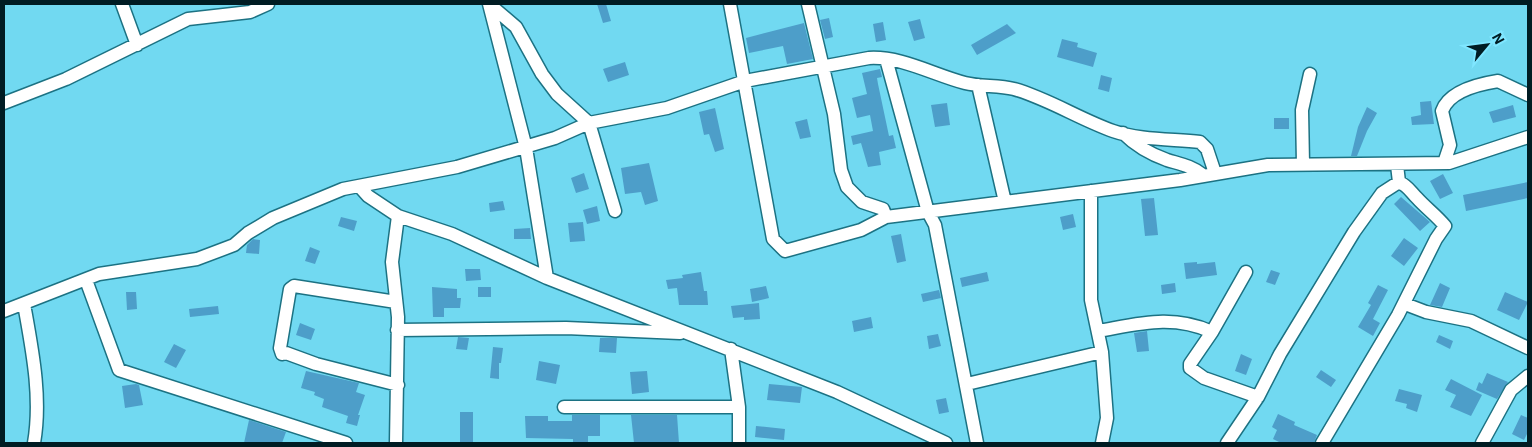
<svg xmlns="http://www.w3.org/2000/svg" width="1532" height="447" font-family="Roboto,sans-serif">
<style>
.building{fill:#4d9ec9}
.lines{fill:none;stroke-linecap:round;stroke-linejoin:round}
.minor-casing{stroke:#1c7283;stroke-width:15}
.minor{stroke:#fff;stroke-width:12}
</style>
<rect width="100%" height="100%" fill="#71d9f1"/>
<!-- building -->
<path class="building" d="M597 4H606L611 21 603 23Z
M829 18 833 37 825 39 820 20Z
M920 19 925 38 914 41 908 22Z
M883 22 886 40 876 42 873 24Z
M804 23 813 59 787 64 783 46 749 53 746 38Z
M1007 24 1016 33 977 55 971 45Z
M1062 39 1078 43 1077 47 1097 53 1093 67 1057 57Z
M625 62 629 75 608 82 603 69Z
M880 69 882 77 877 78 878 84 889 136 893 135 896 148 879 152 881 165 868 167 861 143 853 145 851 136 873 131 870 115 857 118 852 98 867 94 862 73Z
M1101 75 1112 78 1109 92 1098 89Z
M1431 101 1434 124 1412 125 1411 117 1421 115 1420 102Z
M947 103 950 125 935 127 931 105Z
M1513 105 1516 117 1493 123 1489 112Z
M1367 107 1377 113 1367 131 1357 156H1351L1358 127Z
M715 108 724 149 715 152 709 134 704 135 699 112Z
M1274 118H1289V129H1274Z
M807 119 811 137 800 139 795 122Z
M649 163 658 201 645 205 641 192 625 194 621 168Z
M584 173 589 189 576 193 571 178Z
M1443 174 1453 193 1440 199 1430 181Z
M1528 182V198L1466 211 1463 195Z
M1401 197 1430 222 1420 231 1394 204Z
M1154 198 1158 235 1145 236 1141 199Z
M503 201 505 210 490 212 489 203Z
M597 206 600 221 587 224 583 210Z
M1073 214 1076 227 1063 230 1060 217Z
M341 217 357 221 354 231 338 226Z
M583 222 585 241 570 242 568 223Z
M530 228 531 239H514V229Z
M901 234 906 261 897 263 891 236Z
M1404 238 1418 248 1404 266 1391 256Z
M253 239 260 240 259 254 246 253 247 245Z
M310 247 320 251 315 264 305 261Z
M1197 262V264L1215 262 1217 275 1186 279 1184 263Z
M465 269H480L481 280 466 281Z
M1271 270 1280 273 1275 285 1266 282Z
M701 272 704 291H707L708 305H679L677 288 668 289 666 280 683 278 682 275Z
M987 272 989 281 962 287 960 278Z
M1175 283 1176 292 1162 294 1161 285Z
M1440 283 1450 288 1442 307 1430 305Z
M1378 285 1388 290 1373 319 1380 323 1373 336 1358 327 1371 305 1368 303Z
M766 286 769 298 752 302 750 289Z
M432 287 457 289V298H461L460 308H444V317H433Z
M478 287H491V297H478Z
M939 290 941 298 923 302 921 294Z
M126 292H136L137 309 127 310Z
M1505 292 1528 302 1519 320 1497 310Z
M759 303 760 319 744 320V317L733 318 731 306Z
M218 306 219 314 190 317 189 309Z
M871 317 873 328 854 332 852 321Z
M300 323 315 329 311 340 296 335Z
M1147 331 1149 351 1137 352 1134 333Z
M938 334 941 346 929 349 927 336Z
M1439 335 1453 341 1450 349 1436 342Z
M458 337 469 338 467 350 456 349Z
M600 338H617L616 353 599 352Z
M174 344 186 350 176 368 164 362Z
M493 347 503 348 501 363H499V379L490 378Z
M1241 354 1252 359 1246 375 1235 371Z
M539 361 560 365 556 384 536 380Z
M1321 370 1336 380 1331 387 1316 377Z
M306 371 359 383 356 392 365 395 358 415H360L357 426 346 423 348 416 322 407 324 399 314 395 315 392 301 388Z
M647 371 649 392 632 394 630 372Z
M1487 373 1508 382 1497 399 1476 390 1479 382 1482 384Z
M1451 379 1482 395 1471 416 1450 407 1456 395 1445 390Z
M136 384 139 385 143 405 125 408 122 386Z
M769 384 802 387 800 403 767 400Z
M1399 389 1422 395 1417 412 1406 408 1407 404 1395 401Z
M946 398 949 412 939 414 936 400Z
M460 412H473V443H460Z
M1278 414 1295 422 1294 425 1317 435 1314 443H1281L1273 439 1277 430 1272 427Z
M572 415H600V436H588V443H573V439L526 438 525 416H548V421H572Z
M631 415H677L679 443H634Z
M1521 415 1528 418V432L1524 440 1512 434Z
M249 420 286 432 282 443H244Z
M756 426 785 429 784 440 755 437Z"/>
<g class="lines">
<!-- minor casing -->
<g class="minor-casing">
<path id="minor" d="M122 4 137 45
M489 4 526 148 547 278
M489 4 516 27 542 74 557 94 589 123 615 211
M730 4 773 239 785 251 861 230 886 217 1180 180 1268 165 1449 163 1528 137
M808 4 834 114 841 170 847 187 862 202 883 209 886 217
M886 59 928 212 935 225 977 443
M978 85 1005 202
M4 103 66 79 188 19 250 12 268 4
M1123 133C1135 145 1150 154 1167 160 1180 164 1192 166 1203 175
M1444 163 1450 145 1442 111C1449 91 1479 84 1498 81L1528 95
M1303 164 1302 110 1310 74
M359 186 368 196 398 216 452 234 547 278 837 392 946 443
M1091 191V300L1102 352 1107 418 1102 443
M1246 272 1212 332 1190 364V368L1204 378 1258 397
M86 280 119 370 346 443
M396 302 294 286 290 289 280 348 282 354 286 353 316 364 398 385
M24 304C32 349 42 397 34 443
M1405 304 1426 312 1471 321 1528 348
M4 311 99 274 197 259 234 245 248 233 273 218 343 189 457 167 555 138 589 123 667 108 745 81 869 58C901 56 934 75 965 83 981 87 998 85 1014 89 1049 99 1079 119 1113 131 1139 140 1172 139 1200 142L1207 149 1215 173
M397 330 566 328 680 333
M1098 331C1139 324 1172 314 1212 332
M731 349 739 407V443
M967 384 1102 352
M564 407H739
M396 443 398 317 392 262 398 216
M1227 443 1258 397 1280 354 1354 232 1382 193 1399 182
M1322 443 1398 315 1436 239 1445 226C1437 216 1426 208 1417 198 1410 191 1408 186 1399 182L1397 165
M1482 443 1511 390 1528 376"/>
</g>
<!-- minor -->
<use href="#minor" class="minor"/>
</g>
<!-- border -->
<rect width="1532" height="447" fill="none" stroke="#001c23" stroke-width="10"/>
<!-- north arrow -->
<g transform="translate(1487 45) rotate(61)" stroke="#7fe6ff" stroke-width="4" paint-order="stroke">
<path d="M0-4L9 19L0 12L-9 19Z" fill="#001c23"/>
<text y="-8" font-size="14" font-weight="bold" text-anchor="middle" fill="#001c23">N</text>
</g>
</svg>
